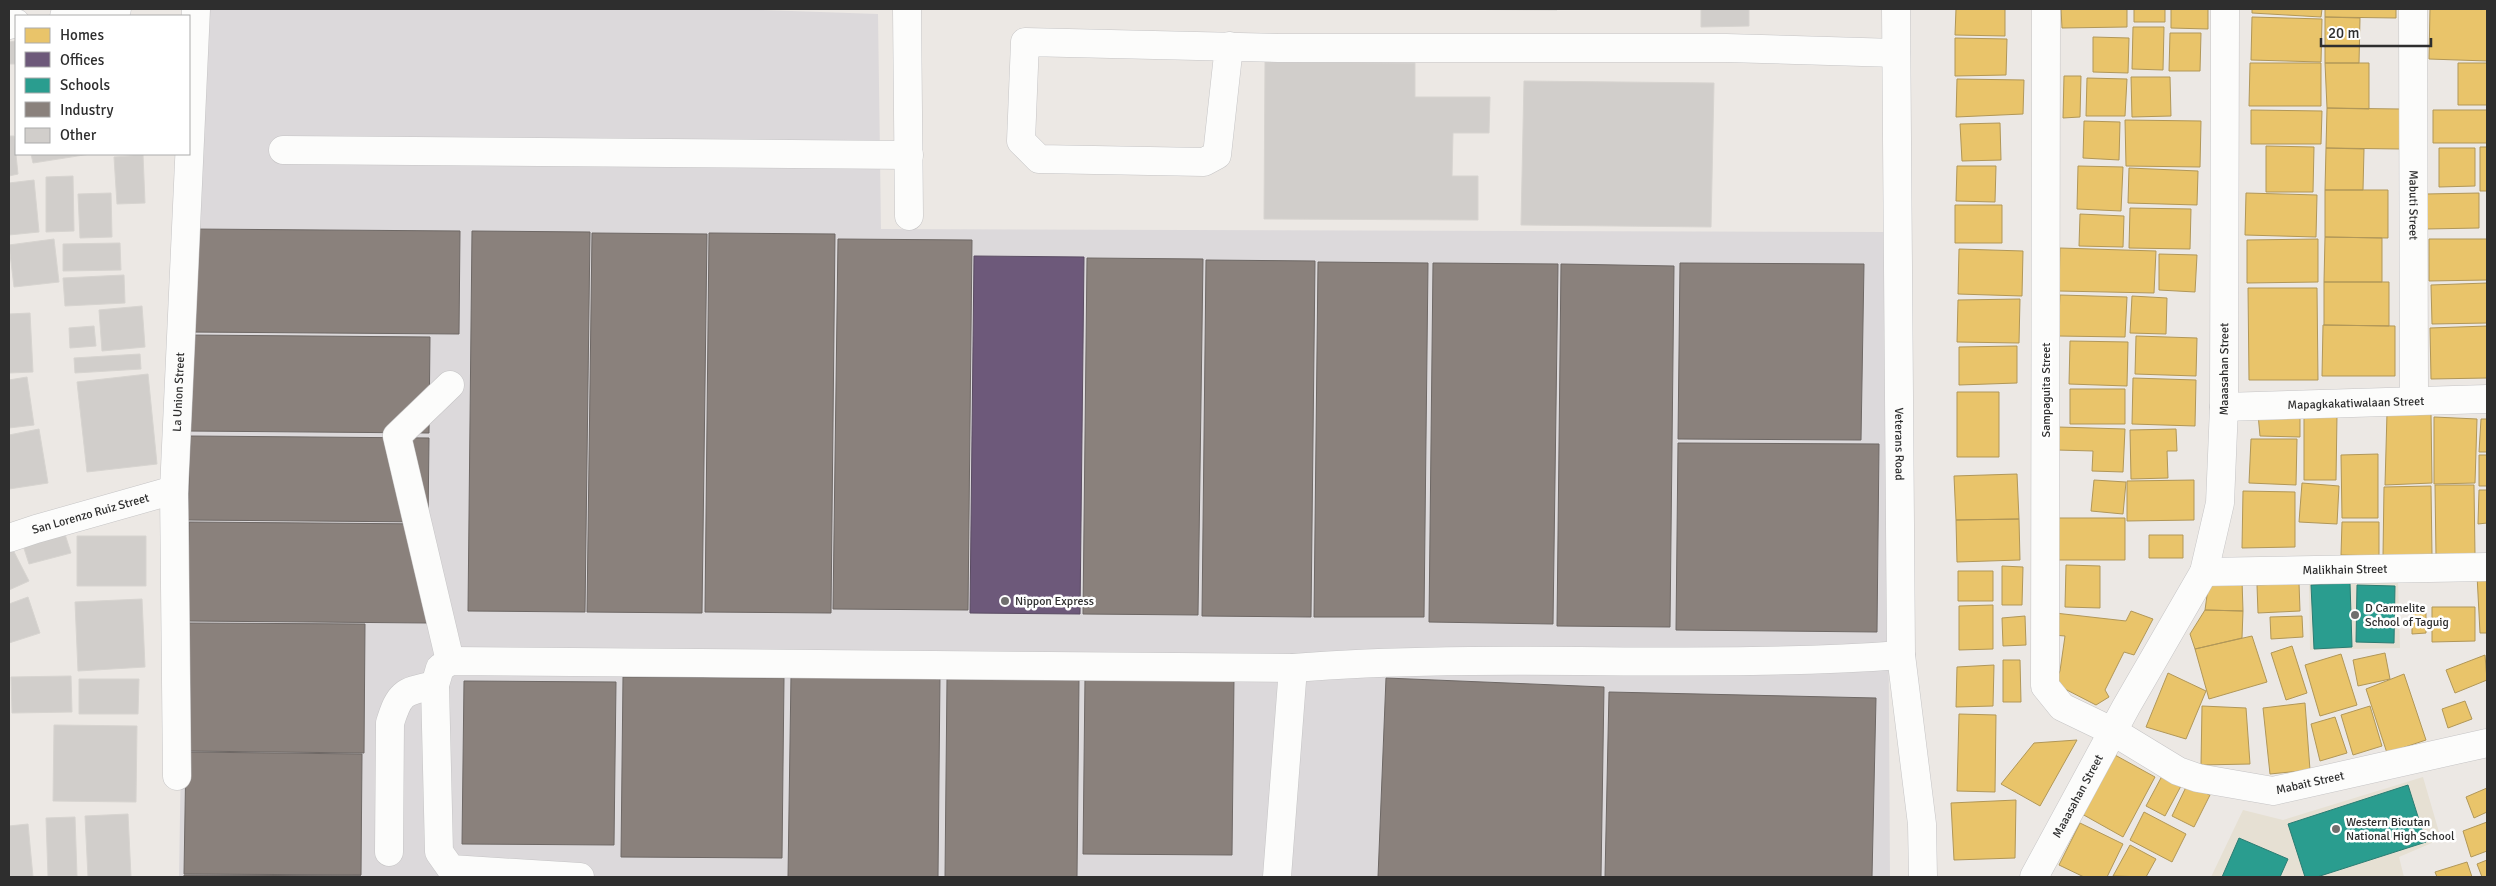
<svg xmlns="http://www.w3.org/2000/svg" width="2496" height="886" font-family="Signika,sans-serif">
<style>
.industrial{fill:#dcd9db}
.education{fill:#e6e0d3}
.homes{fill:#e9c46a;stroke:#b19758}
.offices{fill:#6d597a;stroke:#5a4c63}
.schools{fill:#2a9d8f;stroke:#2b7c72}
.industry{fill:#8a817c;stroke:#6e6865}
.building{fill:#d1cecb;stroke:#d7d4d0}
.lines{fill:none;stroke-linecap:round;stroke-linejoin:round}
.minor-casing{stroke:#c5c4c5;stroke-width:29}
.minor{stroke:#fcfcfb;stroke-width:28}
.poi-dot{fill:#706f6e;stroke:#fff;stroke-width:2}
.labels{text-anchor:middle;stroke-width:5;stroke-linejoin:round;paint-order:stroke}
.street-label{font-size:12px;fill:#2e2e2e;stroke:#fff}
.poi-label{font-size:12px;fill:#2e2e2e;stroke:#fff;text-anchor:start}
</style>
<rect width="100%" height="100%" fill="#ece8e4"/>
<!-- industrial -->
<path class="industrial" d="M193 9H733L878 14 881 229 1886 232 1890 877H179Z"/>
<!-- education -->
<path class="education" d="M2398 581 2400 648 2310 650 2309 583Z
M2423 777 2441 839 2399 857 2404 877H2211L2243 810 2283 820Z"/>
<!-- homes -->
<path class="homes" d="M1956 9H2005V36L1955 35Z
M2061 9H2127V27L2062 28Z
M2134 9H2165V22H2134Z
M2171 9H2208V29L2171 28Z
M2252 9H2322L2321 17 2252 13Z
M2325 9H2396V18L2325 17Z
M2430 9H2487V61L2429 59Z
M2252 17 2322 19 2321 62 2251 60Z
M2325 17 2360 18 2359 63H2325Z
M2133 27H2164L2163 70 2132 69Z
M2170 33H2201L2200 71H2169Z
M2093 37 2129 38 2128 73 2093 72Z
M1955 38 2007 39 2006 75 1955 76Z
M2250 63H2321V106H2249Z
M2325 63H2369V109L2327 108Z
M2458 63H2487V105H2458Z
M2064 76H2081L2080 117 2063 118Z
M2131 77H2170L2171 116 2132 117Z
M2087 78 2127 79 2125 116H2086Z
M1957 79 2024 80 2023 114 1956 117Z
M2327 108 2400 109V149L2326 148Z
M2251 110 2322 111 2321 144H2251Z
M2433 110H2487V143H2433Z
M2125 120 2201 121 2200 167 2126 166Z
M2084 121 2120 122 2119 160 2083 158Z
M2000 123 2001 160 1962 161 1960 124Z
M2266 146 2314 147 2313 192H2266Z
M2480 147H2487V191H2480Z
M2326 148 2364 149 2363 190H2325Z
M2439 148H2475V186L2439 187Z
M1957 166H1996L1995 202 1956 201Z
M2078 166 2123 167 2121 211 2077 209Z
M2129 168 2198 171 2197 205 2128 203Z
M2325 190H2388V238L2325 237Z
M2246 193 2317 195 2316 237 2245 235Z
M2479 193V228L2426 229V194Z
M1955 205H2002V243H1955Z
M2130 208 2191 209 2190 249 2129 248Z
M2080 214 2124 216 2123 247 2079 246Z
M2325 237 2382 238V282H2324Z
M2318 239V282L2247 283V240Z
M2429 239H2487V280L2429 281Z
M2060 248 2156 251 2154 293 2059 291Z
M1959 249 2023 251 2022 296 1958 294Z
M2159 254 2197 255 2195 292 2159 290Z
M2324 282H2389V326L2324 325Z
M2487 283V323L2432 324 2431 285Z
M2248 288H2317L2318 380H2249Z
M2060 295 2127 297 2125 337 2058 336Z
M2132 296 2167 298 2166 334 2130 333Z
M2020 299 2019 343 1957 342 1958 300Z
M2323 325 2395 326V376H2322Z
M2487 326V378L2431 379 2430 328Z
M2136 336 2197 338 2196 376 2135 374Z
M2070 341 2128 342 2127 386 2069 384Z
M2017 346V383L1959 385V347Z
M2133 378 2196 380 2195 426 2132 424Z
M2070 389H2125V424H2070Z
M1957 392H1999V457H1957Z
M2300 413V437L2260 436 2258 414Z
M2387 413 2431 414 2432 483 2385 485Z
M2337 415 2336 480H2304V416Z
M2434 417 2477 419 2475 483 2434 484Z
M2481 419H2487V452H2479Z
M2058 427 2125 429 2123 472 2092 471 2093 451 2057 450Z
M2176 429 2177 451H2167L2168 478 2131 479 2130 430Z
M2251 439H2297L2296 485 2249 483Z
M2378 454V518H2342L2341 455Z
M2479 455H2487V486H2479Z
M2017 474 2019 519 1956 520 1954 476Z
M2094 480 2126 482 2123 514 2091 511Z
M2194 480V520L2127 521V481Z
M2302 483 2339 486 2337 524 2299 522Z
M2435 485H2474L2475 555 2436 556Z
M2431 486 2432 555 2383 556 2384 487Z
M2479 490H2487V523L2478 524Z
M2243 491 2295 492V547L2242 548Z
M2054 518H2125V560H2054Z
M2019 519 2020 560 1957 562 1956 520Z
M2342 522H2379V556L2341 555Z
M2149 535H2183V558H2149Z
M2066 565 2100 566V608L2065 607Z
M2002 566 2023 567 2022 605H2002Z
M1958 571H1993V601H1958Z
M2487 574V633H2480L2477 575Z
M2242 580 2243 611 2205 610 2208 588 2221 581Z
M2299 583 2300 611 2258 613 2257 585Z
M1993 605V649L1959 650V606Z
M2432 607H2475V641L2432 642Z
M2205 610 2243 611 2242 638 2195 649 2190 634Z
M2412 610H2426V633L2412 634Z
M2131 611 2153 619 2134 655 2124 652 2105 690 2109 697 2096 705 2059 686 2055 681 2060 671 2065 636 2053 635 2055 613 2126 621Z
M2025 616 2026 645 2003 646 2002 618Z
M2302 616 2303 637 2271 639 2270 617Z
M2252 636 2267 682 2209 699 2195 649Z
M2292 646 2307 693 2286 700 2271 653Z
M2385 653 2390 679 2358 686 2353 660Z
M2341 654 2357 705 2320 716 2305 665Z
M2485 655 2487 680 2455 693 2446 670Z
M2003 660H2020L2021 702H2003Z
M1994 665 1993 706 1956 707 1957 667Z
M2168 673 2206 691 2186 739 2146 727Z
M2404 674 2426 740 2387 753 2366 689Z
M2465 701 2472 719 2448 728 2442 709Z
M2305 703 2310 770 2270 774 2263 708Z
M2202 706 2246 708 2250 764 2201 765Z
M2370 706 2382 746 2353 755 2341 715Z
M1959 714 1996 715 1995 792 1957 791Z
M2335 717 2347 753 2320 761 2311 724Z
M2077 740 2040 806 2001 784 2034 743Z
M2115 755 2155 777 2123 837 2082 814Z
M2162 776 2181 786 2165 816 2146 806Z
M2187 785 2210 795 2194 827 2172 816Z
M2487 788V812L2474 818 2466 797Z
M2016 800 2015 858 1954 860 1951 803Z
M2144 812 2186 834 2172 862 2130 840Z
M2487 822V851L2471 857 2463 831Z
M2080 823 2123 844 2107 877H2084L2059 865Z
M2130 845 2156 859 2146 877 2113 876Z
M2487 860V877H2482L2477 864Z
M2467 862 2472 877H2437L2435 872Z"/>
<!-- offices -->
<path class="offices" d="M974 256 1084 257 1080 614 970 613Z"/>
<!-- schools -->
<path class="schools" d="M2350 583 2352 647 2314 649 2311 585Z
M2357 585 2395 586 2394 643 2356 642Z
M2408 785 2426 842 2317 877H2305L2288 824Z
M2239 838 2288 859 2280 877H2222Z"/>
<!-- industry -->
<path class="industry" d="M190 229 460 231 459 334 188 332Z
M472 231 590 232 585 612 468 611Z
M592 233 707 234 702 613 587 612Z
M709 233 835 234 831 613 705 612Z
M838 239 972 240 968 610 833 609Z
M1087 258 1203 259 1198 615 1083 614Z
M1206 260 1315 261 1311 617 1202 616Z
M1318 262 1428 263 1424 617H1314Z
M1433 263 1558 264 1553 624 1429 622Z
M1680 263 1864 264 1861 440 1678 439Z
M1561 264 1674 266 1670 627 1557 626Z
M188 335 430 337 429 433 187 431Z
M190 436 429 438 428 522 188 520Z
M1678 443 1879 444 1877 632 1676 630Z
M189 522 430 524 429 623 187 621Z
M187 623 365 624 364 753 186 751Z
M791 675 940 676 938 877H788Z
M623 677 784 678 782 858 621 857Z
M1085 677 1234 678 1232 855 1083 854Z
M947 678 1079 679 1077 877H945Z
M1386 678 1604 687 1601 877H1378Z
M464 681 616 682 614 845 462 844Z
M1609 692 1876 698 1872 877H1605Z
M186 752 362 754 361 875 184 874Z
M184 875 361 876 184 877Z"/>
<!-- building -->
<path class="building" d="M1409 9H1557V10Z
M1701 9H1749V26L1701 27Z
M16 41V64H9V42Z
M1265 62 1415 63V97H1490L1489 133H1453L1452 176H1478V220L1264 219Z
M1524 81 1714 83 1711 227 1521 225Z
M9 136H14L18 174 9 176Z
M31 154H90L33 163Z
M143 155 145 203 117 204 114 157Z
M73 176 74 231 46 232V177Z
M34 180 39 232 9 235V183Z
M111 193 112 237 80 238 78 194Z
M54 239 59 282 14 287 9 245Z
M120 243 121 270 63 271V244Z
M124 275 125 303 65 306 63 278Z
M142 306 145 347 102 351 99 310Z
M30 313 33 372 9 373V314Z
M94 326 96 346 70 348 69 328Z
M140 354 141 369 75 373 74 358Z
M148 374 157 464 87 472 77 382Z
M27 377 34 425 9 428V380Z
M39 429 48 483 9 489V435Z
M63 528 71 553 29 564 21 539Z
M77 536H146V586H77Z
M9 542 29 581 9 590Z
M28 597 40 633 9 643V604Z
M142 599 145 667 78 671 75 602Z
M71 676 72 712 12 713 11 677Z
M79 679H139L138 714H79Z
M54 725 137 726 136 802 53 801Z
M128 814 131 877H88L85 816Z
M75 817 77 876H48L46 818Z
M28 824 33 877H9V826Z"/>
<g class="lines">
<!-- minor casing -->
<g class="minor-casing">
<g id="minor">
<path d="M907 9 909 216"/>
<path id="s1" d="M1896 9 1901 655 1922 824 1923 877"/>
<path id="s2" d="M2046 9 2045 686 2062 707 2114 732 2178 771 2198 778 2273 791 2487 743"/>
<path id="s3" d="M2413 9 2414 401"/>
<path d="M64 16 117 9"/>
<path d="M9 25 16 23"/>
<path d="M1229 46 1217 155 1204 162 1039 159 1021 141 1025 42 1278 48H1726L1896 53"/>
<path d="M283 150 909 155"/>
<path id="s4" d="M2224 407 2487 399"/>
<path id="s5" d="M9 538 36 529 174 490"/>
<path id="s6" d="M2204 572 2487 567"/>
<path d="M450 661 397 436 450 385"/>
<path id="s7" d="M177 776 174 490 196 9"/>
<path d="M389 852 390 723C400 691 404 692 435 685"/>
<path d="M580 877 451 869 439 852 435 685 440 668 450 661 1293 668C1495 652 1699 670 1901 655"/>
<path d="M1277 877 1293 668"/>
<path id="s8" d="M2034 877 2126 707 2204 572 2220 503 2224 407 2225 9"/>
</g>
</g>
<!-- minor -->
<use href="#minor" class="minor"/>
</g>
<!-- markers -->
<g class="poi-dot">
<circle cx="1005" cy="601" r="5"/>
<circle cx="2355" cy="615" r="5"/>
<circle cx="2336" cy="829" r="5"/>
</g>
<g class="labels">
<!-- street labels -->
<g class="street-label">
<text dy="4" stroke="none"><textPath href="#s3" startOffset="196">Mabuti Street</textPath></text>
<text dy="4" stroke="none"><textPath href="#s8" startOffset="554">Maaasahan Street</textPath></text>
<text transform="translate(2046 390) rotate(-90)" y="4">Sampaguita Street</text>
<text dy="4" stroke="none"><textPath href="#s7" startOffset="384">La Union Street</textPath></text>
<text dy="4" stroke="none"><textPath href="#s4" startOffset="132">Mapagkakatiwalaan Street</textPath></text>
<text dy="4" stroke="none"><textPath href="#s1" startOffset="435">Veterans Road</textPath></text>
<text dy="4" stroke="none"><textPath href="#s5" startOffset="85">San Lorenzo Ruiz Street</textPath></text>
<text dy="4" stroke="none"><textPath href="#s6" startOffset="141">Malikhain Street</textPath></text>
<text dy="4" stroke="none"><textPath href="#s2" startOffset="972">Mabait Street</textPath></text>
<text dy="4" stroke="none"><textPath href="#s8" startOffset="92">Maaasahan Street</textPath></text>
</g>
<!-- poi labels -->
<g class="poi-label">
<text x="1015" y="605">Nippon Express</text>
<text x="2365" y="612">D Carmelite<tspan x="2365" dy="14">School of Taguig</tspan></text>
<text x="2346" y="826">Western Bicutan<tspan x="2346" dy="14">National High School</tspan></text>
</g>
</g>
<!-- border -->
<rect width="2496" height="886" fill="none" stroke="#2e2e2e" stroke-width="20"/>
<!-- legend -->
<rect x="15" y="15" width="175" height="140" fill="#ffffff" stroke="#ababab"/>
<rect x="25" y="28" width="25" height="15" fill="#e9c46a" stroke="#ababab"/>
<text x="60" y="40" font-size="15" fill="#2e2e2e">Homes</text>
<rect x="25" y="52" width="25" height="15" fill="#6d597a" stroke="#ababab"/>
<text x="60" y="65" font-size="15" fill="#2e2e2e">Offices</text>
<rect x="25" y="78" width="25" height="15" fill="#2a9d8f" stroke="#ababab"/>
<text x="60" y="90" font-size="15" fill="#2e2e2e">Schools</text>
<rect x="25" y="102" width="25" height="15" fill="#8a817c" stroke="#ababab"/>
<text x="60" y="115" font-size="15" fill="#2e2e2e">Industry</text>
<rect x="25" y="128" width="25" height="15" fill="#d1cecb" stroke="#ababab"/>
<text x="60" y="140" font-size="15" fill="#2e2e2e">Other</text>
<!-- scale -->
<path d="M2321 38v8h110v-8" fill="none" stroke="#2e2e2e" stroke-width="2.5"/>
<text x="2328" y="38" font-size="15" fill="#2e2e2e" stroke="#ffffff" stroke-width="4" paint-order="stroke">20 m</text>
</svg>
